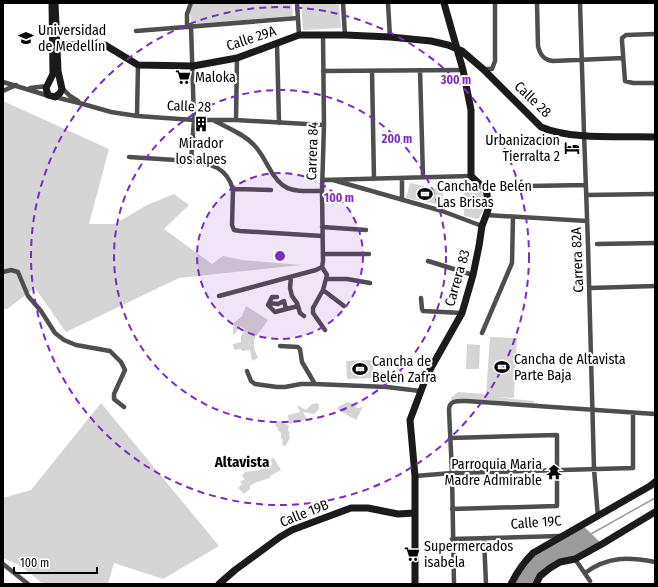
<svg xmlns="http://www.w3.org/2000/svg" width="658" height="587" font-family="'Fira Sans Condensed',sans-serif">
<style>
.green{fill:#d5d5d5}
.water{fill:#9c9c9c}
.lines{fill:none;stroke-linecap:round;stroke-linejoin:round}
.stream{stroke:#9c9c9c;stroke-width:1.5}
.street{stroke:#4e4e4e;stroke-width:4.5}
.secondary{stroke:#1b1b1b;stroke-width:7}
.ring{fill:none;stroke:#7b2cbf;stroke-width:2;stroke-dasharray:7 5}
.labels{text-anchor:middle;stroke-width:4;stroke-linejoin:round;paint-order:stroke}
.poi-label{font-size:14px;fill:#000;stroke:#fff;text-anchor:start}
.street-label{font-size:14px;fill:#000;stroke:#fff}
.neighbourhood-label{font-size:15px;font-weight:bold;fill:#000;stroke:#fff}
.centre{fill:#7b2cbf;stroke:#fff;stroke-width:2}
.ring-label{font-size:12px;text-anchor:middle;font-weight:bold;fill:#7b2cbf;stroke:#fff;stroke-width:4;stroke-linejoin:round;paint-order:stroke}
</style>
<rect width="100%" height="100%" fill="#fff"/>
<!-- green -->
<path class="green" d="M193 3H292L293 16 191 24 190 12Z
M301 3H339L341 28 303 30Z
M3 101 109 149 89 224H115L147 205 174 194 189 205 164 229 212 264 223 256 242 260 301 265 179 278 66 332 35 288 7 309H3Z
M410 183 444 190 441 205 406 198Z
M471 183C486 190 489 206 478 219L464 216V184Z
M246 306 268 320C258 337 248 336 258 358L252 361 250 350 242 351 241 349 234 350 233 344 241 342V336L245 329 240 326 235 334H233V324L242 316Z
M490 337 517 338 514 398 494 397 534 401V403H538V405L451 401V398L458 392 484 394V396H486Z
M467 344 480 345 479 369H466Z
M373 360V378L347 379 346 361Z
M348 402 355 405 357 408 363 407 356 420 337 409 339 406Z
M101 403 219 546 163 579 114 563 108 584H43L21 566 3 558V498L31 490Z
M317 403 319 405V409L314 414 303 412 307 419 300 422 289 424 288 415 300 412 297 405 306 410 312 404Z
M278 421 289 425 288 430 290 433 289 434 290 438 286 445 283 446 282 443 283 440 281 438V433L278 430V428L275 426Z
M274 458 281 470 270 476V478L257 482 250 486V489L244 494 238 488 242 484 240 482 245 479 242 476 245 472 260 470 272 465 271 459Z"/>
<!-- water -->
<path class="water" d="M580 523 602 544 560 562 536 584H512L522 565Z"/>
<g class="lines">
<!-- stream -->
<path class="stream" d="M591 534 655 498"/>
<!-- street -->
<path class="street" d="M297 3 299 35
M343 3 345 35
M388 3 390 37
M537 3 538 46C540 55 544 60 553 61L623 58
M580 3 584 133 588 245 594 469 598 517
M191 26 194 120 191 161C212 164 226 167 233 189L271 190
M187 27V14L191 3
M136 31 298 18
M655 34 626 35 622 38V41L625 81 633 83H655
M323 35 324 125 322 191 323 261 322 267 327 275 323 290 313 308V313L325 330
M277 43 279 123
M483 69H492L495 61V3
M420 70 423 177
M323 71 463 70
M372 71 374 179
M3 82 49 96
M61 87 70 96 78 101
M30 88 47 86
M3 91 16 85
M55 97 83 104 111 112 137 116 194 120H236L324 125
M137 116 138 65
M236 120 237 58
M215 121C228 128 244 134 254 145 260 151 264 159 268 166 283 194 293 191 322 191
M129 157 191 161
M402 178V200
M323 180 471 176
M333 180 442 211 482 226
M529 186 586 185
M233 189 232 225 234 230 240 231 322 236
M587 195 655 194
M486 215 587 221
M322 227 366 230
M597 244 655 243
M323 254H369
M428 261 473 275
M3 272 11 270 18 272 28 296 41 311 55 333 64 340 76 345 110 351 121 362 125 370 114 394V399L124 407
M291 277 290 288 292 296 297 303 300 313 304 316
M326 279H347L370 283
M590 288 655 286
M323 290 344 306
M219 296 316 270 322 267
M277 297H272L268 305 275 312 298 306
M421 298 422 309 423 311 462 313
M269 303 278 304 284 301 286 309
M482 333 512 263 513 217
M280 346 298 347 300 349 302 362 315 384
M247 371 251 381 255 384 277 387H285L301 384H315L387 387 420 391
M450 438 557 435V506L452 509
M415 476 452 473 633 468V413
M484 538 486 584
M452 539 560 536
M575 559 590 581
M3 564 28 584
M585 573C608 556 628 557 655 562
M454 584 452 473 449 410C449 400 458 401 466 401L655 414"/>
<!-- secondary -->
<path class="secondary" d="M52 3 53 74 46 88 48 95 55 97 60 93 62 89 58 71 55 3
M57 45H105L138 65 193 66 237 58 299 35H345L390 37 431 41 448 45 462 51 483 69 541 127C570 140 623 136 655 137
M219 584 235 570 280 537 292 530 316 521 351 508H368L398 514 414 513
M415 584V476L410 420 427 375 462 313 473 275 479 246 482 226 488 210 487 194 485 189 471 176V110L463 70 444 3
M511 584C517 572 523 563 533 553L650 486 655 482
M536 584 540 576 550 568 560 562 575 559 602 544 655 512"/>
</g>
<!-- distance rings -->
<circle cx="280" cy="256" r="83" fill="#7b2cbf" fill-opacity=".12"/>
<g class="ring">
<circle cx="280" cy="256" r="83"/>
<circle cx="280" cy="256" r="166"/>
<circle cx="280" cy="256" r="249"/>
</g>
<!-- icons -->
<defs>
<g id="university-bare" transform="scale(1.2)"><path d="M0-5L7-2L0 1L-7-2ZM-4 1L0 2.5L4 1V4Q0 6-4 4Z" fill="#000" stroke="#fff" stroke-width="2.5" paint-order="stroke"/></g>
<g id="supermarket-bare" transform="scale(1.2)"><path d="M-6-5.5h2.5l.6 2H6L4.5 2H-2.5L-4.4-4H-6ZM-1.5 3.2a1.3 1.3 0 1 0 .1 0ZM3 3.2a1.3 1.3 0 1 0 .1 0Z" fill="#000" stroke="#fff" stroke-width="2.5" paint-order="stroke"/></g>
<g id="building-bare" transform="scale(1.2)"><path d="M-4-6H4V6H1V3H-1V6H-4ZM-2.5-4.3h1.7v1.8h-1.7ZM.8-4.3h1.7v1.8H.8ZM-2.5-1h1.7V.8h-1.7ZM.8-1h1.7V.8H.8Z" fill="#000" stroke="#fff" stroke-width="2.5" paint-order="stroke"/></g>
<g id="hotel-bare" transform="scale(1.2)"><path d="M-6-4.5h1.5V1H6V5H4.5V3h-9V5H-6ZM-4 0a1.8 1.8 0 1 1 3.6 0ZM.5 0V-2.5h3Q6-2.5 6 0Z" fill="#000" stroke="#fff" stroke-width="2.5" paint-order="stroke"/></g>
<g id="stadium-bare" transform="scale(1.2)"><path d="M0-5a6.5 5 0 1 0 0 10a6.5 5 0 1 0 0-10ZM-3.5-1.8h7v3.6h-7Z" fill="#000" stroke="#fff" stroke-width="2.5" paint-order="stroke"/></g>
<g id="temple-bare" transform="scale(1.2)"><path d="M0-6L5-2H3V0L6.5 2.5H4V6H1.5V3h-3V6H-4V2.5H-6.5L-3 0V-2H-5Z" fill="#000" stroke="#fff" stroke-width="2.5" paint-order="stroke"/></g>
</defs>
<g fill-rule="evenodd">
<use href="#university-bare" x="26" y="38"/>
<use href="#supermarket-bare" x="183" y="77"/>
<use href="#building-bare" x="201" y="124"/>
<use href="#hotel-bare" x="572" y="148"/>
<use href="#stadium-bare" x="425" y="194"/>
<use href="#stadium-bare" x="502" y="367"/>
<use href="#stadium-bare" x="360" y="369"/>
<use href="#temple-bare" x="554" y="472"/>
<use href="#supermarket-bare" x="412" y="554"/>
</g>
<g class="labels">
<!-- poi labels -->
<g class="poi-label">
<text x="38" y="35">Universidad<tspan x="38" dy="16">de Medellín</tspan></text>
<text x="195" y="82">Maloka</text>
<text x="560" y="145" text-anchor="end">Urbanizacion<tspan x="560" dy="16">Tierralta 2</tspan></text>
<text x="201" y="148" text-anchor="middle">Mirador<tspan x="201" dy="16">los alpes</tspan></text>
<text x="437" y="191">Cancha de Belén<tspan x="437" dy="16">Las Brisas</tspan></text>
<text x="514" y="364">Cancha de Altavista<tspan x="514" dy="16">Parte Baja</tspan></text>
<text x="372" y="366">Cancha de<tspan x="372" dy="16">Belén Zafra</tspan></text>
<text x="542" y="469" text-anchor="end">Parroquia Maria<tspan x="542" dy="16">Madre Admirable</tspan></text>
<text x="424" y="551">Supermercados<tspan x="424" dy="16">isabela</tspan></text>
</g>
<!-- street labels -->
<g class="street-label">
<text transform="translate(251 38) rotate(-18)" y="5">Calle 29A</text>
<text transform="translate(533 99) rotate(44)" y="5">Calle 28</text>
<text transform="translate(189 106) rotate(2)" y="5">Calle 28</text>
<text transform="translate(312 151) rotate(-88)" y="5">Carrera 84</text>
<text transform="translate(577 260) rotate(-92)" y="5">Carrera 82A</text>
<text transform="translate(457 278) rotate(-74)" y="5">Carrera 83</text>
<text transform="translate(304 513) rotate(-22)" y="5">Calle 19B</text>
<text transform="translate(536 522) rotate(-4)" y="5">Calle 19C</text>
</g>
<!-- neighbourhood labels -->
<g class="neighbourhood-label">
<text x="242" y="467">Altavista</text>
</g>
</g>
<circle cx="280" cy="256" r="6" class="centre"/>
<g class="ring-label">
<text x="456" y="84">300 m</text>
<text x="397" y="143">200 m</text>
<text x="339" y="202">100 m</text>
</g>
<!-- border -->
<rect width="658" height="587" fill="none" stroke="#000000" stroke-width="8"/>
<!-- scale -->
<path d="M14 567v6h83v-6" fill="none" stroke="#000000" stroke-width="2"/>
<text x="20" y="567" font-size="12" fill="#000000" stroke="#ffffff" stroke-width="3" paint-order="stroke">100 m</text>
</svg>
